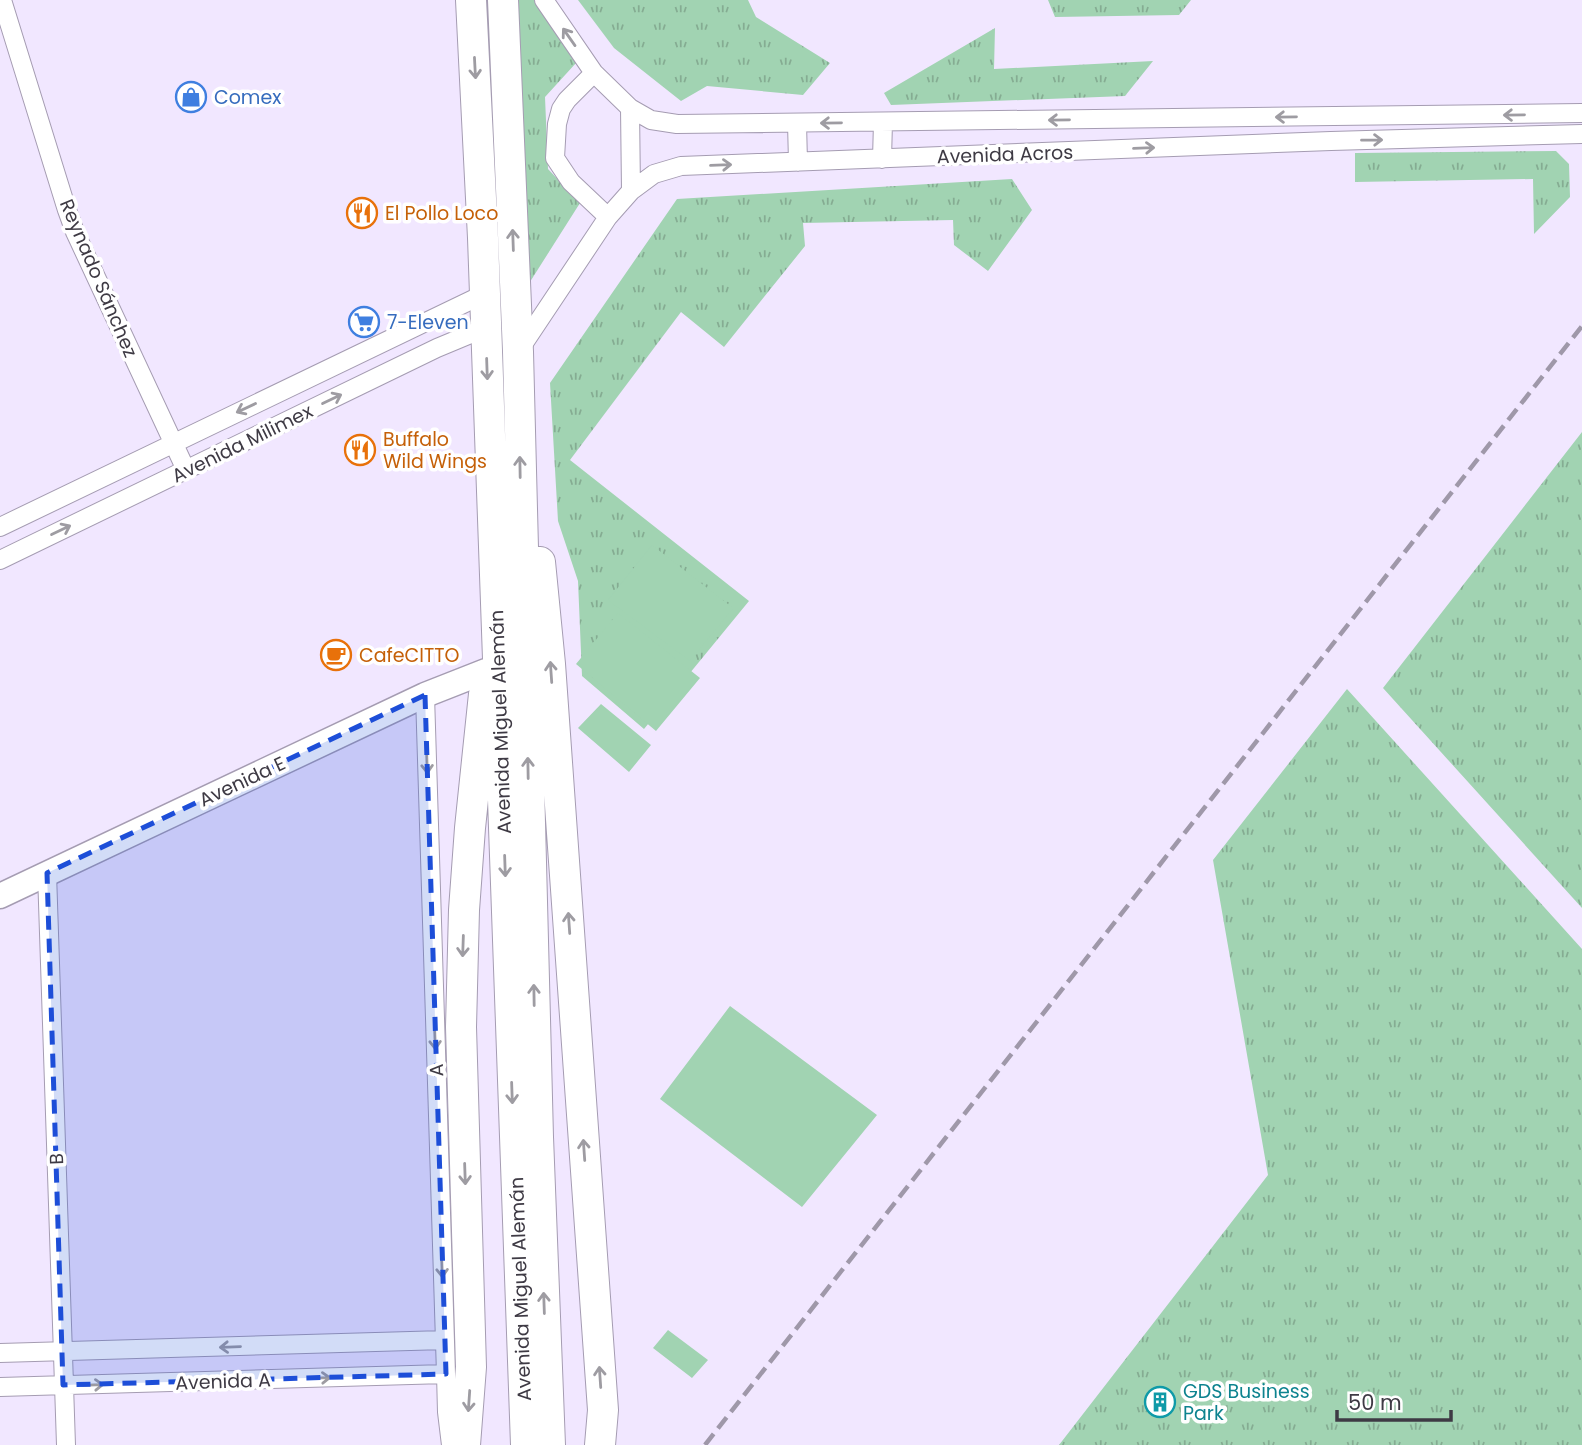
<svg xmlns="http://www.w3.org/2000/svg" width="1582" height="1445" font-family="Poppins,sans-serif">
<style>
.grass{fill:url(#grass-tufts)}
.park{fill:#a1d3b2}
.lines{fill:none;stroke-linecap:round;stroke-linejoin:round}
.minor-casing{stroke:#a59cb2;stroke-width:20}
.secondary-casing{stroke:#a59cb2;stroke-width:27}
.trunk-casing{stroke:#a59cb2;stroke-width:32}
.minor{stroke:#fff;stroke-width:18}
.secondary{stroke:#fff;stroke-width:24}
.trunk{stroke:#fff;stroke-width:30}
.rail{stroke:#9f98a9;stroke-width:4.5;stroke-dasharray:14 7;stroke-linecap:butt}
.oneway{stroke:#9e9ca2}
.marked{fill:#1d4ed8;fill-opacity:0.2;stroke:#1d4ed8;stroke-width:5;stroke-dasharray:14 9;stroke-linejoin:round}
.labels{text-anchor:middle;stroke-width:7;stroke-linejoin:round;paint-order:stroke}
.shop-label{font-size:19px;fill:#366cbe;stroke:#fff;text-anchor:start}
.street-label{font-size:19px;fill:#3e3a44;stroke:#fff}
.food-label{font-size:19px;fill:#c56008;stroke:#fff;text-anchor:start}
.culture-label{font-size:19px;fill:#0d838f;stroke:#fff;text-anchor:start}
</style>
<defs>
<pattern id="grass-tufts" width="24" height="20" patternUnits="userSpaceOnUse" patternTransform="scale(1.75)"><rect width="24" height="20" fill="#a1d3b2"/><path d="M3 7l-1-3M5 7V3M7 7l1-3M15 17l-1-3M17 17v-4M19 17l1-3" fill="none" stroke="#85ac92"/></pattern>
</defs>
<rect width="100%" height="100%" fill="#f1e7ff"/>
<!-- grass -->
<path class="grass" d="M516 0H534L576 63 545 97 548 169 580 203 528 285Z
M578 0H748L756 17 830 63 803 95 707 86 681 101 614 48Z
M1048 0H1191L1179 15 1055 17Z
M995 28 994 69 1153 61 1125 96 891 105 884 93Z
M1556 151 1569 164 1570 197 1534 234 1533 179 1355 182V153Z
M1012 179 1032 210 988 271 954 245 953 220 803 223 805 246 724 347 681 312 570 460 749 601 644 729 582 676 578 581 558 521 550 383 677 199Z
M1582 432V908L1383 688Z
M1347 689 1582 949V1445H1059L1268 1175 1213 860Z"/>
<!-- park -->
<path class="park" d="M652 545 733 608 690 661 608 600Z
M618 613 700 678 656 731 576 664Z
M601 704 651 745 629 772 578 728Z
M730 1006 877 1115 802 1207 660 1099Z
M668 1330 708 1360 692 1378 653 1348Z"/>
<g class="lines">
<!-- minor casing -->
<g class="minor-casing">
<path id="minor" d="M2 0 67 210 75 232 186 470
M544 0 594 73 630 108 651 120 677 124 1582 113
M594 73 567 100 561 109 557 124 555 158 571 182 608 217
M630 108 631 191
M797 123 798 162
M882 159 883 122
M520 349 608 217 631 191 654 174 681 166 1331 141 1582 134
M0 527 484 294
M0 560 437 348 485 328
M425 695 446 1374 447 1412 451 1445
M47 873 66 1445
M0 1353 445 1340
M0 1387 446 1374"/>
</g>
<!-- secondary casing -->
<g class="secondary-casing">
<path id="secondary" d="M0 896 425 695 486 671"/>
</g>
<!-- trunk casing -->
<g class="trunk-casing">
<path id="trunk" d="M471 0 483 238 526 1445
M503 0 518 352 538 1137 550 1445
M540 562 550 664 603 1410 600 1445
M465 1445 471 1367 461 1027 464 910 470 828 484 694"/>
</g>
<!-- minor -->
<use href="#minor" class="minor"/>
<!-- secondary -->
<use href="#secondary" class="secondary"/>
<!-- trunk -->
<use href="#trunk" class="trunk"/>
<!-- rail -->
<path class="rail" d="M705 1445 1582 326"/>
</g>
<!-- one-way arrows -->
<defs><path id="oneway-shaft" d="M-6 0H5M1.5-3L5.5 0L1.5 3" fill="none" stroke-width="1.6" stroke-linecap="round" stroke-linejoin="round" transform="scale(1.75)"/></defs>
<g class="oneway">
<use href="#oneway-shaft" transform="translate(569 37) rotate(-125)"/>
<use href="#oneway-shaft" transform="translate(475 68) rotate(87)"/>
<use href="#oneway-shaft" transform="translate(1514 115) rotate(179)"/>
<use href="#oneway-shaft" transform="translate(1286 117) rotate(179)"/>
<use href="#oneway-shaft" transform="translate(1059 120) rotate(179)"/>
<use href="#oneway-shaft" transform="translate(831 123) rotate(179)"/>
<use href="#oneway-shaft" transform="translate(1372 140) rotate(-1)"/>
<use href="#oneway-shaft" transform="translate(1144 148) rotate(-2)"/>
<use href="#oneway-shaft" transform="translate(721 165) rotate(-2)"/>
<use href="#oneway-shaft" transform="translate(513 240) rotate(-92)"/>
<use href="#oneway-shaft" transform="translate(487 369) rotate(88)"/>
<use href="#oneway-shaft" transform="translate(332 399) rotate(-26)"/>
<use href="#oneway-shaft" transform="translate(246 408) rotate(155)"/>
<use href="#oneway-shaft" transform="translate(520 467) rotate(-91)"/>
<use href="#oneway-shaft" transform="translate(61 530) rotate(-26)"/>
<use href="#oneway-shaft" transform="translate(551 672) rotate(-94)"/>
<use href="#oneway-shaft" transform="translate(427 763) rotate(88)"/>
<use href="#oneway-shaft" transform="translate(528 768) rotate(-91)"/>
<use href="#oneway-shaft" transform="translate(505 866) rotate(88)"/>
<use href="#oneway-shaft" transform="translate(569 923) rotate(-94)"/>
<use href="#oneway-shaft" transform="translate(463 946) rotate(92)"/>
<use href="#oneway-shaft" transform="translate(534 995) rotate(-91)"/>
<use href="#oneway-shaft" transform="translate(435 1039) rotate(88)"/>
<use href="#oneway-shaft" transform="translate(512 1093) rotate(88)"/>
<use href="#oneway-shaft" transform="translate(584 1150) rotate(-94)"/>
<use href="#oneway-shaft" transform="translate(465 1174) rotate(88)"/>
<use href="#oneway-shaft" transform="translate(442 1267) rotate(88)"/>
<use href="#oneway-shaft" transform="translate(544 1303) rotate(-92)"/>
<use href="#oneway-shaft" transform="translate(230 1347) rotate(178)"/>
<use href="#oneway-shaft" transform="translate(600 1377) rotate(-94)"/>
<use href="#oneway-shaft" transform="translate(320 1378) rotate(-2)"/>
<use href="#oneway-shaft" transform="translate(93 1385) rotate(-2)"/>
<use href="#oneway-shaft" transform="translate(469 1401) rotate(94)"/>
</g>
<!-- marked area -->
<path class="marked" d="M425 695 446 1374 63 1385 47 873Z"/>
<!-- icons -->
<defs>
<g id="shop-ring" transform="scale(1.575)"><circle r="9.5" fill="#fff" stroke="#3f7fe0" stroke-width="1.5"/><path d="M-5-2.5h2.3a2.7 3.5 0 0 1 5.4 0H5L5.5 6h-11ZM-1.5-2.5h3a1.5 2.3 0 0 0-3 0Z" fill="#3f7fe0"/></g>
<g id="restaurant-ring" transform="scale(1.575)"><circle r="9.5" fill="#fff" stroke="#e8710a" stroke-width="1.5"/><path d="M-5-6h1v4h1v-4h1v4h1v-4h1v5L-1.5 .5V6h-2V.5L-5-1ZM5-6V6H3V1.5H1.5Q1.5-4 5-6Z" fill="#e8710a"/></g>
<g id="supermarket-ring" transform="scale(1.575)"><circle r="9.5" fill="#fff" stroke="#3f7fe0" stroke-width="1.5"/><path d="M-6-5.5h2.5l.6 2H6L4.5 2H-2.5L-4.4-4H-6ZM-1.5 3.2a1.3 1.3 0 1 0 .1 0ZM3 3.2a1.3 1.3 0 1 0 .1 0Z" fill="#3f7fe0"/></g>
<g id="cafe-ring" transform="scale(1.575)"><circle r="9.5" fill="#fff" stroke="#e8710a" stroke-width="1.5"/><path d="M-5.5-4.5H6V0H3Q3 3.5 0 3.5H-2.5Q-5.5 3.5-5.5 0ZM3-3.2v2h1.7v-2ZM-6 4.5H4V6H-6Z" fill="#e8710a"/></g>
<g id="building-ring" transform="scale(1.575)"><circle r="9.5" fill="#fff" stroke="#0f9aa8" stroke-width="1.5"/><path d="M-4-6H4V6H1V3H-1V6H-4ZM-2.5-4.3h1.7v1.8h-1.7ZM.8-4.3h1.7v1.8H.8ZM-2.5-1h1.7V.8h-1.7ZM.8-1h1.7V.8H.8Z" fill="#0f9aa8"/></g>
</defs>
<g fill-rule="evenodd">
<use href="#shop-ring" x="191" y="97"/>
<use href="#restaurant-ring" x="362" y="213"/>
<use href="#supermarket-ring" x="364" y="322"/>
<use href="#restaurant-ring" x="360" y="450"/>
<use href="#cafe-ring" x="336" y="655"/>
<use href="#building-ring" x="1160" y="1402"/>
</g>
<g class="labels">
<!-- shop labels -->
<g class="shop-label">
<text x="214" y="104">Comex</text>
<text x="387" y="329">7-Eleven</text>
</g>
<!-- street labels -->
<g class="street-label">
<text transform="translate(1005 154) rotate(-2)" y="7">Avenida Acros</text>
<text transform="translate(99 278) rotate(67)" y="7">Reynado Sánchez</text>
<text transform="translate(242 443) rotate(-26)" y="7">Avenida Milimex</text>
<text transform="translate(500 722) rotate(-92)" y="7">Avenida Miguel Alemán</text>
<text transform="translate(242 781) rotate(-25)" y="7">Avenida E</text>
<text transform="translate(436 1070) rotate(-92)" y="7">A</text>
<text transform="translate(56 1159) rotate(-92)" y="7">B</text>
<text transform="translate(520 1289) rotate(-92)" y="7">Avenida Miguel Alemán</text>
<text transform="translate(223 1381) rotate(-2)" y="7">Avenida A</text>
</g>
<!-- food labels -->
<g class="food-label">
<text x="385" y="220">El Pollo Loco</text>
<text x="383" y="446">Buffalo<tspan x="383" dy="22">Wild Wings</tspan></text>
<text x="359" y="662">CafeCITTO</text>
</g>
<!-- culture labels -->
<g class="culture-label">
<text x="1183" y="1398">GDS Business<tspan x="1183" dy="22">Park</tspan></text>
</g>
</g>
<!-- scale -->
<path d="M1337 1410v10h114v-10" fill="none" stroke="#3e3a44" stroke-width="3.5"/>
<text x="1348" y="1410" font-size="21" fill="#3e3a44" stroke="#ffffff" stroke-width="5" paint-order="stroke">50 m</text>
</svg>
